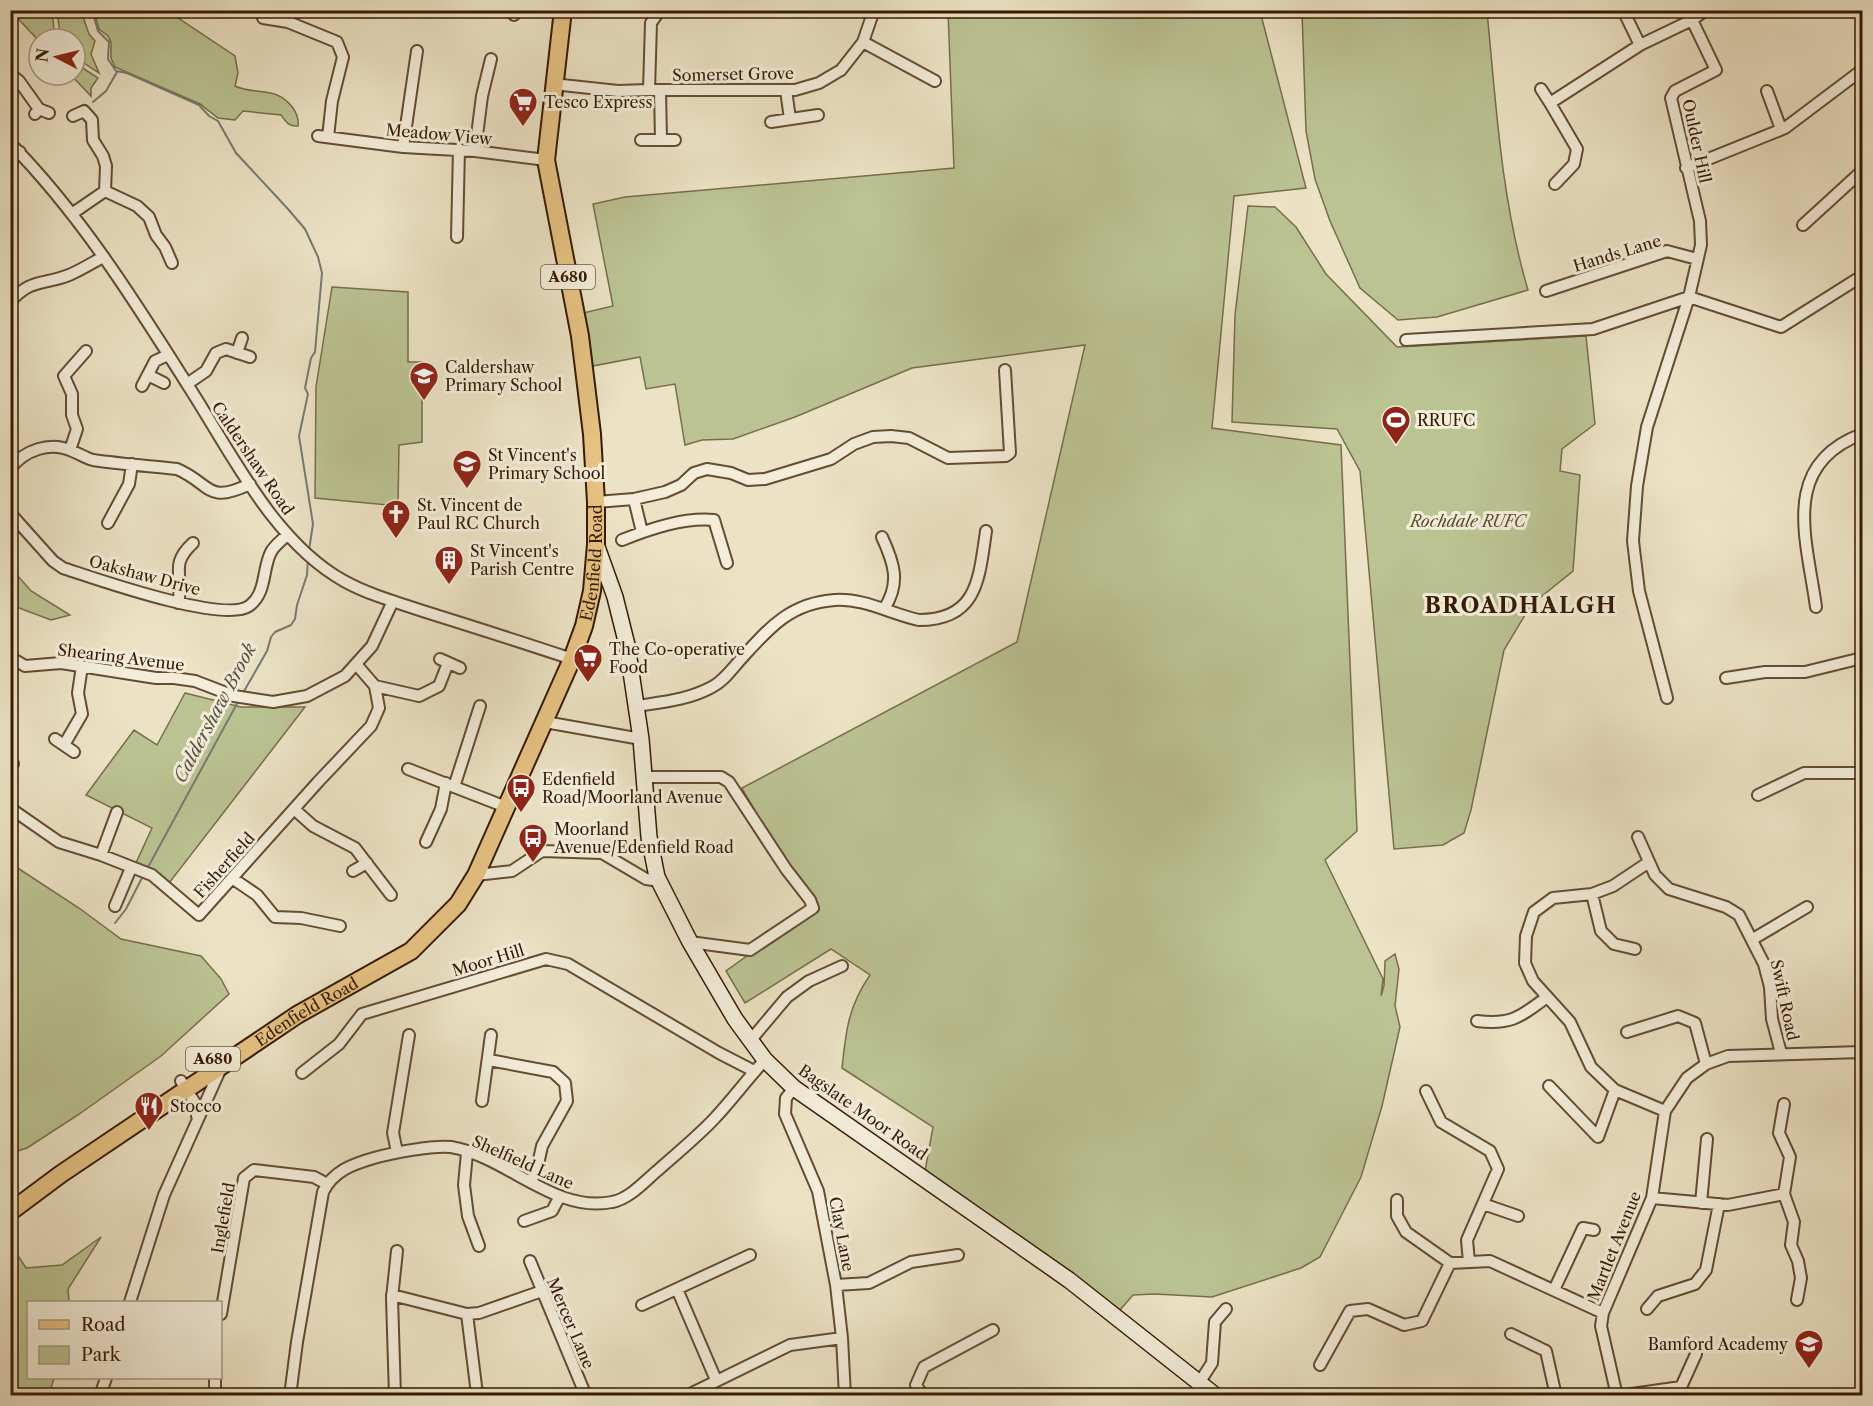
<svg xmlns="http://www.w3.org/2000/svg" width="1873" height="1406" font-family="'Libre Caslon Text',serif">
<style>
.green{fill:#bbc393;stroke:#786e4a;stroke-width:1.5}
.lines{fill:none;stroke-linecap:round;stroke-linejoin:round}
.stream{stroke:#757b73;stroke-width:2}
.street-casing{stroke:#644c32;stroke-width:14}
.secondary-casing{stroke:#361a00;stroke-width:18}
.primary-casing{stroke:#361a00;stroke-width:20}
.street{stroke:#f3edda;stroke-width:10}
.secondary{stroke:#f3edda;stroke-width:15}
.primary{stroke:#e6c283;stroke-width:16}
.labels{text-anchor:middle;stroke-width:6;stroke-linejoin:round;paint-order:stroke}
.shield{fill:#f3edda;stroke:#6f5941;stroke-width:1.5}
.shield-label{font-size:15px;font-weight:bold;fill:#361a00}
.street-label{font-size:16px;fill:#361a00;stroke:#f3edda}
.poi-label{font-size:16px;fill:#361a00;stroke:#f3edda;text-anchor:start}
.park-label{font-size:16px;font-style:italic;fill:#5e4d2c;stroke:#f3edda}
.water-label{font-size:18px;font-style:italic;fill:#5b5243;stroke:#f3edda}
.district-label{font-size:22px;font-weight:bold;letter-spacing:1.5px;fill:#361a00;stroke:#f3edda}
</style>
<rect width="100%" height="100%" fill="#ece3c6"/>
<filter id="stains"><feTurbulence type="fractalNoise" baseFrequency=".00333" numOctaves="4"/><feColorMatrix values="0 0 0 0 .2 0 0 0 0 .09 0 0 0 0 .02 0 0 0 .5 -.17"/></filter>
<radialGradient id="worn" r=".72"><stop offset=".6" stop-color="#630" stop-opacity="0"/><stop offset="1" stop-color="#630" stop-opacity=".3"/></radialGradient>
<!-- green -->
<path class="green" d="M11 11H48L53 20 55 39H39V41Z
M53 11H81L89 34 95 41 91 54 99 73 75 57V39H61L58 19Z
M94 11H163L178 18 235 56 238 73 235 86C257 96 276 85 293 108 297 114 299 120 298 126 289 127 286 122 281 115L243 111 235 120 218 118 200 104 115 67 111 58V42L108 36 99 29Z
M948 11H1260L1306 188 1234 196 1212 428 1341 445 1357 831 1325 860 1383 979 1381 996 1384 986 1385 961 1395 954 1399 969 1395 1006 1400 1027 1382 1106 1361 1177 1320 1257 1301 1268 1212 1297 1155 1294 1133 1295 1120 1310 925 1171 933 1127 842 1068C846 1031 848 1007 870 975L831 949 745 1003 726 971 816 906 787 866 742 788 1017 642 1085 345 912 368 795 417 733 439 702 440 685 445 675 384 646 389 640 357 593 366 583 313 613 306 593 204 625 197 954 168Z
M1438 11 1443 13 1445 11H1487C1496 104 1501 199 1528 290L1437 317 1398 320 1360 288 1330 221 1315 179 1306 131 1302 11Z
M75 63 98 78 91 88V96L71 75H75Z
M1248 206 1275 207 1296 227 1326 274 1397 347 1586 336 1595 424 1562 449 1560 471 1580 475 1573 571 1531 605 1504 650 1471 810 1464 833 1443 845 1394 849 1360 471 1337 429 1232 422 1235 315Z
M332 287 408 292V362H422V442L399 445 398 506 315 498 316 387Z
M10 567 31 591 70 615 51 620 11 605Z
M185 693 241 707H305L166 887 135 865 152 828 86 795 134 730 157 745Z
M10 863 79 908 121 939 201 956 221 979 229 994 161 1056 78 1115 27 1148 11 1153Z
M101 1237 68 1289 69 1302H28V1378H54L49 1395H11V1245L26 1268 62 1265Z"/>
<g class="lines">
<!-- stream -->
<path class="stream" d="M92 10 98 31 109 42 108 59 116 71 127 73 199 105 209 116 218 121 236 153 288 209 305 229 318 257 322 273 315 352 311 358 305 388 308 394 299 436 313 524 309 550
M93 102 106 91 117 72
M243 693 267 651 271 637 275 632 291 625 295 619 297 605 307 575 308 558
M147 869 239 700
M115 923 126 909 143 876"/>
<!-- street casing -->
<g class="street-casing">
<path id="street" d="M1623 10 1640 45
M514 15V10
M263 18 288 22 337 42 343 57 332 101 328 137
M863 42 935 81
M10 74 19 81 39 109
M553 84 618 91 649 90H795L819 83 841 70 863 42 874 10
M1541 89 1550 103
M649 90 651 23 660 10
M660 90 661 140
M786 90 790 119
M1767 91 1781 129
M35 114 39 109 49 113
M73 116 84 111 92 120 93 140 103 156 106 166 105 191
M771 122 818 115
M318 136 403 147 475 151 546 160
M641 140H675
M10 143C80 214 134 300 187 384 230 450 273 542 344 581 369 595 402 604 429 613 477 628 524 643 572 659
M403 147 417 51
M475 151 482 96 491 59
M10 160 20 152
M1686 168 1785 128 1862 70
M1555 184 1574 164 1577 149 1550 103 1640 45 1692 20 1706 10
M73 213 105 191 137 206 149 217 156 235 165 247 172 263
M1803 225 1862 171
M457 237 459 149
M1546 291 1667 251 1697 259
M1689 297 1781 327 1862 276
M10 302C31 278 44 285 69 275 81 270 92 263 103 257
M1406 340 1593 329 1689 297
M237 353 242 338
M148 375 164 383
M187 384 206 371 216 353 226 349 250 357
M142 386 155 361 168 355
M70 450 77 429 72 415V394L64 376 86 351
M10 469C24 450 50 441 72 451 80 454 85 458 93 460 121 464 149 466 177 469 212 484 206 505 250 484
M634 499 642 532
M596 502 634 499 665 492 681 485 694 473 707 469 731 473 748 480 765 479 831 459 854 444 873 437 891 436 909 438 948 458 1006 456 1010 453 1005 370
M10 513 53 561 63 568C94 578 223 624 249 606 267 593 262 569 271 552 274 546 282 540 287 535
M108 523 129 484 132 464
M882 537C894 563 901 583 884 609
M622 540C650 529 684 517 714 520L727 563
M178 603C185 575 168 566 193 543
M1816 607C1807 540 1779 465 1862 434
M10 657 25 666 61 663 156 678H174L195 681 234 696 273 702 307 696 345 676 372 646 393 601
M440 659 460 668
M1726 678 1765 672H1805L1862 658
M375 686 419 696 439 686 448 663
M1667 698 1639 591 1633 541 1637 486 1647 427 1689 297 1701 245 1700 221 1671 98 1675 91 1716 70 1692 20
M637 706C663 702 688 700 712 687 724 681 732 669 741 659 769 628 790 603 835 600 864 598 891 614 919 620 978 620 979 578 986 531
M545 722 641 739
M55 739 74 752
M64 745 82 714 78 693 82 666
M10 768 13 764
M408 769 506 807
M644 777H721L729 782 786 869 810 900 813 908 750 950 690 942
M454 787 480 706
M1758 795 1804 773H1862
M10 808 59 842 101 855 152 875 199 915 318 782 371 726 379 708 375 686 356 664
M294 809 313 826 355 848 391 895
M1638 837 1655 875 1669 889 1726 907 1739 915 1764 964 1770 987 1772 1019 1781 1053
M426 842 441 809 446 783
M101 855 117 812
M1649 862 1613 886 1592 894 1553 898 1534 912 1526 936 1525 963 1533 981 1570 1022 1591 1067 1615 1090 1665 1111
M353 871 367 863
M476 875 512 871 542 851 602 853 646 879 653 880 657 877
M232 878 257 895 275 917 301 918 340 926
M1592 894 1601 931 1614 944 1635 949
M115 906 131 868
M1753 939 1807 907
M1477 1021C1512 1025 1520 1017 1547 997
M1627 1032 1678 1016 1695 1023 1706 1064
M750 1041 787 997 809 981 842 966
M489 1060 553 1072 565 1083 567 1101 542 1146 537 1169 531 1181
M302 1073 339 1044 362 1014 546 959 568 964 719 1053 754 1071
M181 1081 197 1106V1116
M1549 1086 1598 1137 1615 1090
M794 1088 786 1098 785 1114 818 1191 836 1285 842 1338 845 1396
M1426 1091 1441 1122 1490 1151 1498 1169 1467 1240 1469 1262
M482 1101 491 1035
M1784 1104 1779 1133 1790 1157 1784 1194 1794 1222 1791 1245 1798 1261 1801 1278 1797 1300
M397 1152 393 1133 409 1035
M467 1153 464 1185 468 1216 479 1246
M1652 1198 1728 1205 1784 1194
M1397 1200V1216L1406 1232 1450 1263
M1701 1203 1707 1139
M1483 1204 1518 1216
M524 1221 552 1211 560 1196
M530 1261 586 1396
M1450 1263 1490 1261 1603 1313
M836 1285 869 1283 911 1262 958 1255
M677 1289 716 1380
M1554 1290 1583 1228 1594 1230
M392 1295 467 1314 479 1313 542 1291
M130 1302 164 1195 221 1068
M642 1305 750 1255
M1647 1309 1658 1296 1695 1284 1706 1270 1719 1204
M221 1314 244 1178 254 1170 314 1177 327 1184
M467 1314 477 1394
M1511 1334 1546 1351 1556 1396
M1320 1365 1350 1311 1368 1309 1404 1325 1422 1321 1450 1263
M215 1378V1396
M1199 1383 1212 1363 1215 1322 1226 1309
M100 1396 106 1378
M290 1396 297 1342 323 1192C333 1171 353 1164 374 1158 392 1153 433 1145 451 1147 506 1156 555 1214 612 1202 629 1199 644 1182 657 1171 676 1154 697 1137 714 1119 732 1100 747 1079 765 1060
M395 1396 392 1298 397 1251
M686 1396 790 1345 842 1338
M923 1396 916 1385 924 1367 993 1330
M1617 1396 1601 1326 1603 1313 1652 1198 1665 1111 1687 1078 1706 1064 1728 1056 1862 1052
M1618 1396 1681 1387 1696 1354"/>
</g>
<!-- secondary casing -->
<g class="secondary-casing">
<path id="secondary" d="M596 544 615 597 627 645 641 739 649 837 657 877 690 942 735 1019 765 1060 794 1088 1069 1280 1216 1396"/>
</g>
<!-- primary casing -->
<g class="primary-casing">
<g id="primary">
<path id="s1" d="M10 1212 61 1174 297 1015 411 951 458 904 476 875 572 659 584 626 592 591 596 544V502L592 434 580 336 546 160 563 10"/>
</g>
</g>
<!-- street -->
<use href="#street" class="street"/>
<!-- secondary -->
<use href="#secondary" class="secondary"/>
<!-- primary -->
<use href="#primary" class="primary"/>
</g>
<!-- icons -->
<defs>
<g id="supermarket-pin" transform="scale(1.5)"><path d="M0 17L-7.5 6A9.5 9.5 0 1 1 7.5 6Z" fill="#8f2418" stroke="#f3edda"/><path d="M-6-5.5h2.5l.6 2H6L4.5 2H-2.5L-4.4-4H-6ZM-1.5 3.2a1.3 1.3 0 1 0 .1 0ZM3 3.2a1.3 1.3 0 1 0 .1 0Z" fill="#fff"/></g>
<g id="school-pin" transform="scale(1.5)"><path d="M0 17L-7.5 6A9.5 9.5 0 1 1 7.5 6Z" fill="#8f2418" stroke="#f3edda"/><path d="M0-5L7-2L0 1L-7-2ZM-4 1L0 2.5L4 1V4Q0 6-4 4Z" fill="#fff"/></g>
<g id="stadium-pin" transform="scale(1.5)"><path d="M0 17L-7.5 6A9.5 9.5 0 1 1 7.5 6Z" fill="#8f2418" stroke="#f3edda"/><path d="M0-5a6.5 5 0 1 0 0 10a6.5 5 0 1 0 0-10ZM-3.5-1.8h7v3.6h-7Z" fill="#fff"/></g>
<g id="church-pin" transform="scale(1.5)"><path d="M0 17L-7.5 6A9.5 9.5 0 1 1 7.5 6Z" fill="#8f2418" stroke="#f3edda"/><path d="M-1.2-6h2.4v3.5h3.3v2.4h-3.3V6h-2.4V-.1h-3.3v-2.4h3.3Z" fill="#fff"/></g>
<g id="building-pin" transform="scale(1.5)"><path d="M0 17L-7.5 6A9.5 9.5 0 1 1 7.5 6Z" fill="#8f2418" stroke="#f3edda"/><path d="M-4-6H4V6H1V3H-1V6H-4ZM-2.5-4.3h1.7v1.8h-1.7ZM.8-4.3h1.7v1.8H.8ZM-2.5-1h1.7V.8h-1.7ZM.8-1h1.7V.8H.8Z" fill="#fff"/></g>
<g id="bus-pin" transform="scale(1.5)"><path d="M0 17L-7.5 6A9.5 9.5 0 1 1 7.5 6Z" fill="#8f2418" stroke="#f3edda"/><path d="M-5-6H5V4H4V6H2V4H-2V6H-4V4H-5ZM-3.5-4V0h7V-4ZM-3.5 1.2v1.5H-2V1.2ZM2 1.2v1.5H3.5V1.2Z" fill="#fff"/></g>
<g id="restaurant-pin" transform="scale(1.5)"><path d="M0 17L-7.5 6A9.5 9.5 0 1 1 7.5 6Z" fill="#8f2418" stroke="#f3edda"/><path d="M-5-6h1v4h1v-4h1v4h1v-4h1v5L-1.5 .5V6h-2V.5L-5-1ZM5-6V6H3V1.5H1.5Q1.5-4 5-6Z" fill="#fff"/></g>
</defs>
<g fill-rule="evenodd">
<use href="#supermarket-pin" x="523" y="102"/>
<use href="#school-pin" x="424" y="376"/>
<use href="#stadium-pin" x="1396" y="420"/>
<use href="#school-pin" x="467" y="464"/>
<use href="#church-pin" x="396" y="514"/>
<use href="#building-pin" x="449" y="560"/>
<use href="#supermarket-pin" x="588" y="658"/>
<use href="#bus-pin" x="521" y="788"/>
<use href="#bus-pin" x="533" y="838"/>
<use href="#restaurant-pin" x="149" y="1106"/>
<use href="#school-pin" x="1809" y="1344"/>
</g>
<g class="labels">
<!-- shield labels -->
<g class="shield">
<rect x="541" y="265" width="54" height="24" rx="4.5"/>
<rect x="186" y="1047" width="54" height="24" rx="4.5"/>
</g>
<g class="shield-label">
<text x="568" y="282">A680</text>
<text x="213" y="1064">A680</text>
</g>
<!-- street labels -->
<g class="street-label">
<text transform="translate(733 74) rotate(-1)" y="6">Somerset Grove</text>
<text transform="translate(439 134) rotate(5)" y="6">Meadow View</text>
<text transform="translate(1697 141) rotate(78)" y="6">Oulder Hill</text>
<text transform="translate(1617 253) rotate(-17)" y="6">Hands Lane</text>
<text transform="translate(253 458) rotate(56)" y="6">Caldershaw Road</text>
<text dy="6" stroke="none"><textPath href="#s1" startOffset="915">Edenfield Road</textPath></text>
<text transform="translate(145 575) rotate(15)" y="6">Oakshaw Drive</text>
<text transform="translate(121 657) rotate(7)" y="6">Shearing Avenue</text>
<text transform="translate(224 865) rotate(-48)" y="6">Fisherfield</text>
<text transform="translate(488 960) rotate(-17)" y="6">Moor Hill</text>
<text transform="translate(1785 1000) rotate(78)" y="6">Swift Road</text>
<text dy="6" stroke="none"><textPath href="#s1" startOffset="358">Edenfield Road</textPath></text>
<text transform="translate(863 1112) rotate(35)" y="6">Bagslate Moor Road</text>
<text transform="translate(523 1162) rotate(24)" y="6">Shelfield Lane</text>
<text transform="translate(223 1218) rotate(-80)" y="6">Inglefield</text>
<text transform="translate(842 1234) rotate(79)" y="6">Clay Lane</text>
<text transform="translate(1614 1246) rotate(-68)" y="6">Martlet Avenue</text>
<text transform="translate(571 1323) rotate(67)" y="6">Mercer Lane</text>
</g>
<!-- poi labels -->
<g class="poi-label">
<text x="544" y="108">Tesco Express</text>
<text x="445" y="373">Caldershaw<tspan x="445" dy="18">Primary School</tspan></text>
<text x="1417" y="426">RRUFC</text>
<text x="488" y="461">St Vincent's<tspan x="488" dy="18">Primary School</tspan></text>
<text x="417" y="511">St. Vincent de<tspan x="417" dy="18">Paul RC Church</tspan></text>
<text x="470" y="557">St Vincent's<tspan x="470" dy="18">Parish Centre</tspan></text>
<text x="609" y="655">The Co-operative<tspan x="609" dy="18">Food</tspan></text>
<text x="542" y="785">Edenfield<tspan x="542" dy="18">Road/Moorland Avenue</tspan></text>
<text x="554" y="835">Moorland<tspan x="554" dy="18">Avenue/Edenfield Road</tspan></text>
<text x="170" y="1112">Stocco</text>
<text x="1788" y="1350" text-anchor="end">Bamford Academy</text>
</g>
<!-- park labels -->
<g class="park-label">
<text x="1468" y="527">Rochdale RUFC</text>
</g>
<!-- water labels -->
<g class="water-label">
<text transform="translate(215 713) rotate(-62)" y="6">Caldershaw Brook</text>
</g>
<!-- district labels -->
<g class="district-label">
<text x="1521" y="613">BROADHALGH</text>
</g>
</g>
<!-- margin -->
<rect width="1873" height="1406" fill="none" stroke="#ece3c6" stroke-width="36"/>
<rect x="12" y="12" width="1849" height="1382" fill="none" stroke="#361a00" stroke-width="3"/>
<rect x="18" y="18" width="1837" height="1370" fill="none" stroke="#361a00" stroke-width="1.5"/>
<!-- legend -->
<rect x="27" y="1301" width="195" height="78" fill="#f3edda" stroke="#a79983" stroke-width="1.5"/>
<rect x="39" y="1320" width="30" height="9" fill="#e6c283" stroke="#a79983" stroke-width="1.5"/>
<text x="81" y="1331" font-size="18" fill="#361a00">Road</text>
<rect x="39" y="1346" width="30" height="18" fill="#bbc393" stroke="#a79983" stroke-width="1.5"/>
<text x="81" y="1361" font-size="18" fill="#361a00">Park</text>
<!-- north arrow -->
<g transform="translate(57 57) rotate(277)"><circle r="28" fill="#f3edda" stroke="#a79983" stroke-width="1.5"/>
<path d="M0-4.5L10 22L0 15L-10 22Z" fill="#8f2418"/>
<text y="-9" font-size="16" font-weight="bold" text-anchor="middle" fill="#361a00">N</text>
</g>
<rect width="100%" height="100%" filter="url(#stains)"/>
<rect width="100%" height="100%" fill="url(#worn)"/>
</svg>
